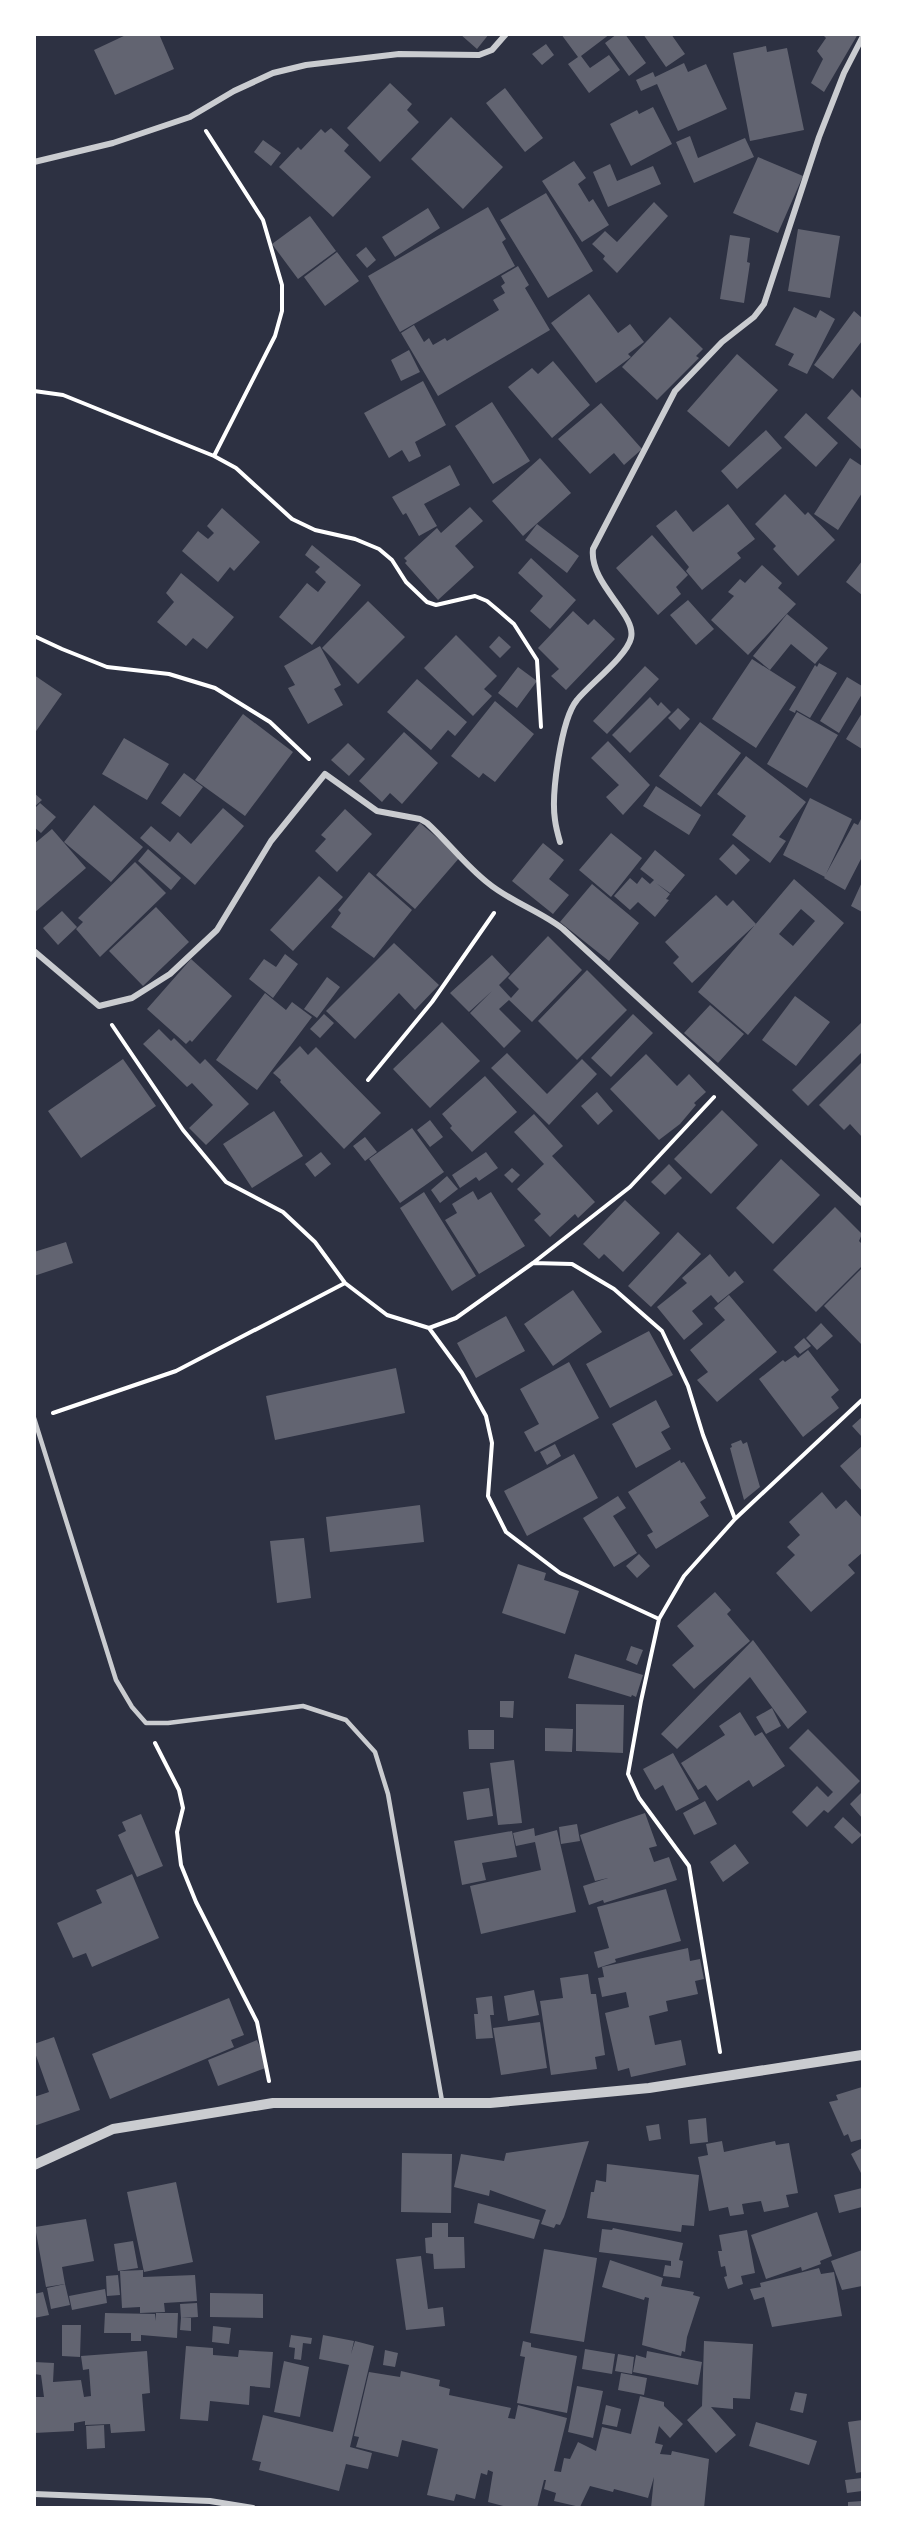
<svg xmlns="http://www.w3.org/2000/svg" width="897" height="2542" font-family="Mulish,sans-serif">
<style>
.building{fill:#626471;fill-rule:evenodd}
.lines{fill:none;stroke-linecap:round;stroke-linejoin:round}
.path{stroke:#fff;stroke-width:4}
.service{stroke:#caccd0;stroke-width:4.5}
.minor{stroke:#caccd0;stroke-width:6}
.tertiary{stroke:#caccd0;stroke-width:10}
</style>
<rect width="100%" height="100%" fill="#2d3142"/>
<!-- building -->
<path class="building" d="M128 34H159L174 69 115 95 94 50Z
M460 34H489L477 49Z
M561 34H610L581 56 590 68 609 55 620 70 589 93 568 64 578 57Z
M617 34H625L646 63 629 76 605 43Z
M643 34H671L685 54 666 67Z
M822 34H858L824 92 811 83 823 59 817 51 826 38Z
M546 44 554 55 542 65 532 54Z
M766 46 767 52 787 48 804 130 750 141 733 53Z
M684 63 688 72 706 64 727 109 678 131 657 84 641 91 636 80 653 72 655 77Z
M390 83 412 104 407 110 419 122 380 162 347 128Z
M505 88 543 138 525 152 486 103Z
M653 107 672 144 631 166 610 124 637 110 639 114Z
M451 117 503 167 463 209 411 159Z
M331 128 349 145 344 151 371 177 333 217 279 167 298 147 301 150 321 129 325 133Z
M690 136 698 158 745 138 754 157 694 183 676 142Z
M263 140 281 153 271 166 254 152Z
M758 157 803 176 778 233 733 213Z
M574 161 586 178 578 184 589 202 593 199 609 225 582 242 542 181Z
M610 164 617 181 653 166 661 184 608 207 593 172Z
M546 193 593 271 548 298 500 220Z
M654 202 668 216 617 273 603 259 605 256 592 244 605 231 617 242Z
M488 207 506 239 502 242 515 266 400 332 368 276Z
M428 208 440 228 395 257 382 237Z
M310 216 336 251 298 279 272 244Z
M798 229 840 236 830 298 788 291Z
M730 235 750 238 747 262 750 263 744 303 720 299Z
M366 247 376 260 367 268 356 255Z
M337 252 359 281 325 306 304 277Z
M518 266 529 285 525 288 550 330 438 396 401 333 414 325 424 342 429 338 433 345 445 338 447 341 499 310 493 300 505 293 501 286 505 283 501 276Z
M589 294 618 333 630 324 644 342 628 354 631 357 596 383 551 323Z
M794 307 816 318 820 310 835 319 807 374 788 365 794 354 775 345Z
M854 311 862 318V341L833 379 814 365Z
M670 317 703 349 696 356 699 358 657 400 622 367Z
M409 350 420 372 401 381 391 360Z
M737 354 778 390 729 447 687 411Z
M553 361 590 405 552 438 508 387 532 368 538 374Z
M423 381 446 425 415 442 421 456 409 462 402 450 389 458 364 413Z
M852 389 862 399V450L827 418Z
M492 402 530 461 493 484 455 426Z
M601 403 642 449 624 465 614 453 590 474 558 439Z
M806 413 838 443 816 467 784 437Z
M766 430 782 448 737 489 721 471Z
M540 458 571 493 523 536 492 501Z
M850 458 862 466V493L838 530 814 514Z
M450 465 460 485 424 504 437 526 419 536 406 513 403 515 392 497Z
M785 494 805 515 808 512 835 540 798 576 773 549 776 546 755 524Z
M728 504 755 539 737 553 741 558 702 590 686 571 689 567 656 526 676 510 693 532Z
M470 507 483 521 455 546 474 567 438 600 405 563 407 561 404 558 437 528 441 533Z
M222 508 260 542 234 571 230 567 218 582 182 551 198 531 208 539 214 533 207 526Z
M537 524 579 556 567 573 525 540Z
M652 535 688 575 676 587 681 594 658 615 616 568Z
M312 545 361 585 312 645 279 617 307 583 318 592 326 582 315 572 320 567 305 555Z
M531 558 576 600 550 629 530 611 543 596 518 573Z
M862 561V595L846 582Z
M762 565 782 583 778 588 796 604 748 655 711 620 734 596 728 592 740 579 745 583Z
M181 573 234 617 207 649 193 638 186 646 157 622 174 602 166 593Z
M688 600 714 629 696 645 670 615Z
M368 601 405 637 358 684 322 648Z
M573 611 588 625 594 619 615 639 566 690 551 676 559 669 538 648Z
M787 614 828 648 815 664 791 644 770 670 753 656Z
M456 635 497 676 484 689 492 696 473 716 424 668Z
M499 636 511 647 500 658 489 647Z
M320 646 341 685 334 689 343 705 308 724 288 688 295 685 284 666Z
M752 659 796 687 756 748 712 719Z
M819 663 837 673 810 718 796 710 795 713 789 710 815 665 817 667Z
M645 666 659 679 607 734 593 721Z
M518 667 537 681 517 708 498 693Z
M34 675 62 694 34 734Z
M847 677 862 686V694L839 733 820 721Z
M417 679 467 722 455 736 448 730 431 750 387 712Z
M650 697 658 706 661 702 671 712 630 753 612 735Z
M495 701 534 734 495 782 483 773 479 778 451 756Z
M678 708 690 719 680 730 668 718Z
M797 712 838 735 807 788 767 764Z
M862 713V749L846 739Z
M243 714 293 752 245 816 195 780Z
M700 722 741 753 701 807 659 776Z
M404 732 438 763 402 804 390 793 382 802 359 781Z
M124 738 169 764 147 800 102 774Z
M608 741 650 785 623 815 606 797 619 785 591 758Z
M348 743 365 759 349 776 331 760Z
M746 756 806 802 779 837 786 841 770 863 732 835 746 816 717 794Z
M184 773 203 787 180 817 161 803Z
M656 786 701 815 689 835 643 806Z
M34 793 42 800 34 807Z
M810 798 852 819 826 874 854 823 858 825 862 817V857L845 890 824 878 825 877 783 855Z
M40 803 56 817 41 833 34 827V809Z
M94 805 143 847 111 882 64 842Z
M223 808 244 826 195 885 140 838 151 826 170 842 178 832 191 844Z
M345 809 372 834 337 872 315 851 326 839 321 835Z
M420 823 460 857 415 909 376 875Z
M52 829 86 868 34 913V844Z
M611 833 642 858 611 897 579 870Z
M543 843 564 860 549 879 569 895 553 914 512 881Z
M733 844 750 860 736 875 719 859Z
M148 849 181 878 171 890 138 861Z
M655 850 685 875 670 893 656 883 670 894 666 899 669 900 655 917 638 902 630 910 614 896 630 878 637 884 642 877 650 884 654 880 640 869Z
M135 862 166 893 100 957 76 929 83 922 78 918Z
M369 872 412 910 374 958 331 927 341 913 338 910Z
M319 876 343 897 293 951 270 930Z
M794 879 844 923 748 1035 698 992ZM801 909 815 921 793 946 779 934Z
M862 882V912L851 906Z
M592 884 639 923 609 961 560 922Z
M716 895 727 906 733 900 756 924 692 983 673 963 679 957 665 942Z
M156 907 189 942 143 986 109 951Z
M62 911 77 927 58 945 43 928Z
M548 936 582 970 532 1022 509 1000 499 1009 521 1031 504 1048 470 1013 492 991 469 1012 450 993 492 955 510 974 499 985 511 998 519 989 508 978Z
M394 943 439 985 415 1010 399 993 355 1039 326 1011Z
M285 954 298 964 273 998 249 979 264 959 276 967Z
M191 959 232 996 192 1042 190 1040 186 1044 147 1009Z
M587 970 627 1010 577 1060 538 1021Z
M327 977 340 987 317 1018 304 1009Z
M265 993 286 1010 292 1002 312 1017 257 1090 216 1060Z
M795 996 830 1022 796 1066 762 1040Z
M710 1005 744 1034 718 1063 684 1033Z
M324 1014 334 1023 320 1038 310 1029Z
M633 1014 653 1033 611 1077 591 1058Z
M442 1022 480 1061 430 1108 393 1069Z
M862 1022V1052L808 1106 792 1090Z
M159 1029 171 1041 174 1038 200 1064 205 1059 249 1104 206 1145 189 1128 213 1105 192 1083 187 1087 143 1044Z
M300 1046 308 1055 316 1047 381 1113 344 1149 280 1082 281 1080 273 1073Z
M507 1053 547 1094 582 1059 597 1074 549 1125 491 1068Z
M646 1054 677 1086 689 1074 706 1092 694 1103 696 1105 680 1124 659 1140 610 1089Z
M123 1059 156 1106 81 1158 48 1111Z
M862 1062V1137L850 1124 844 1130 819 1105Z
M485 1076 517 1112 472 1152 450 1128 452 1126 442 1114Z
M597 1092 613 1111 598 1125 581 1106Z
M722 1110 758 1145 711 1194 674 1159Z
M274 1111 303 1156 252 1188 223 1144Z
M534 1114 563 1146 552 1156 595 1202 578 1218 575 1214 550 1237 534 1220 541 1214 517 1189 544 1164 514 1132Z
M430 1120 443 1137 430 1147 417 1130Z
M412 1128 444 1172 400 1203 369 1159Z
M365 1137 377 1152 365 1161 353 1146Z
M321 1152 331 1164 315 1177 305 1164Z
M486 1152 498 1168 479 1181 476 1177 460 1188 452 1175Z
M781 1159 820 1195 773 1244 736 1208Z
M669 1164 682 1178 665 1195 651 1182Z
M512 1168 520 1175 512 1183 504 1175Z
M447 1176 458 1189 440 1203 431 1190Z
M473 1191 478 1200 491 1192 525 1246 479 1274 445 1220 457 1213 452 1204Z
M424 1192 476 1276 452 1291 400 1208Z
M625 1200 660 1233 623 1272 604 1254 599 1259 583 1244Z
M835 1207 862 1234 859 1241 862 1244V1266L816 1312 773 1270Z
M678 1232 701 1254 651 1307 628 1286Z
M66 1242 73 1263 34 1276V1252Z
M710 1254 729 1277 735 1271 744 1282 718 1303 711 1295 692 1311 703 1324 684 1340 657 1307 687 1283 682 1278Z
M861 1269 862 1271V1345L824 1306Z
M573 1290 602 1332 553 1366 524 1324Z
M729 1295 777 1352 717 1402 697 1380 708 1372 690 1350 725 1320 714 1308Z
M506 1316 525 1351 476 1378 457 1343Z
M821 1323 833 1336 817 1350 806 1338Z
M649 1331 673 1375 610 1408 586 1364Z
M804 1338 811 1346 800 1354 794 1347Z
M808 1350 839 1390 831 1397 839 1408 803 1437 759 1379 783 1360 785 1362 795 1355 798 1358Z
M569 1362 599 1418 535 1452 524 1432 539 1424 520 1389Z
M396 1368 405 1413 275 1440 266 1396Z
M656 1400 670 1427 661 1432 671 1449 636 1468 612 1424Z
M862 1417V1437L852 1426Z
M741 1440 743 1444 747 1442 760 1487 744 1500 730 1448 732 1447 731 1444Z
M555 1444 561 1456 547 1465 540 1452Z
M862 1446V1491L840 1466Z
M574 1454 598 1498 527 1536 504 1491Z
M680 1460 681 1463 684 1462 706 1498 700 1502 709 1516 656 1549 647 1535 653 1532 628 1492Z
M822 1492 836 1509 846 1500 862 1518V1553L848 1565 855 1573 811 1612 776 1573 795 1555 787 1547 800 1535 789 1522Z
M618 1496 626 1508 613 1516 637 1553 614 1567 583 1518Z
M420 1505 424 1542 330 1552 326 1517Z
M304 1538 311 1598 277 1603 270 1541Z
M639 1554 650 1566 637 1578 626 1566Z
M518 1564 546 1573 544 1580 579 1591 565 1634 502 1613Z
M715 1592 731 1610 727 1614 750 1641 694 1689 672 1665 694 1646 677 1626Z
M753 1640 807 1712 788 1729 750 1677 677 1749 661 1734Z
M631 1646 643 1650 637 1665 626 1660Z
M575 1654 643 1675 636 1697 632 1695 631 1697 568 1678Z
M500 1701H514L513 1718 500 1717Z
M576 1704 624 1705 623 1753 576 1751Z
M772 1708 781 1726 766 1734 756 1717Z
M740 1712 755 1736 762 1732 785 1766 753 1787 749 1780 717 1801 706 1785 698 1790 681 1763 725 1735 719 1726Z
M545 1728 573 1729 572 1752 545 1751Z
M808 1729 860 1781 828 1813 824 1810 807 1827 792 1812 817 1786 828 1797 833 1792 789 1748Z
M468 1730H494V1749H469Z
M673 1753 699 1799 676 1811 663 1785 655 1790 643 1769Z
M514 1760 522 1823 498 1825 490 1763Z
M489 1788 493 1816 467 1820 463 1792Z
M862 1792V1818L850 1804Z
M705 1801 717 1824 694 1835 683 1813Z
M645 1813 657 1846 649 1848 654 1862 669 1857 677 1880 604 1903 603 1900 589 1905 583 1886 608 1878 595 1881 580 1835Z
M141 1814 163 1866 137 1877 118 1835 126 1831 122 1822Z
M843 1817 862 1835 852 1844 834 1827Z
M577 1824 580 1841 561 1844 559 1827Z
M534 1828 535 1836 557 1830 576 1912 481 1934 470 1886 541 1870 535 1842 516 1846 513 1833Z
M512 1831 517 1857 482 1863 486 1880 462 1885 454 1841Z
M735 1844 749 1863 723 1882 710 1862Z
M132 1874 159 1938 92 1967 86 1953 73 1958 57 1923 102 1903 96 1890Z
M666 1889 681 1941 615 1959 616 1962 598 1968 594 1952 609 1948 597 1907Z
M688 1948 690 1961 700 1959 704 1979 695 1981 698 1994 666 2001 668 2011 649 2016 655 2045 681 2040 686 2065 631 2077 629 2068 618 2071 605 2013 629 2007 626 1992 602 1997 598 1978 604 1977 602 1967Z
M588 1974 591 1994H596L605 2055 595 2057 597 2069 551 2075 540 2001 563 1998 560 1978Z
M534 1990 539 2015 508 2021 504 1996Z
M492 1996 494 2015H490L493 2038 476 2039 474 2014H478L476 1998Z
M229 1998 244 2035 231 2040 234 2047 110 2099 92 2054Z
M540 2022 547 2068 501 2075 493 2028Z
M54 2037 80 2110 34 2126V2097L49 2092 34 2050V2044Z
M257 2040 268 2067 218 2086 208 2060Z
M862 2087V2139L851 2142 848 2134 844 2136 829 2102 838 2100 836 2095Z
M706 2118 708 2142 690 2144 688 2120Z
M659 2124 661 2139 649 2141 646 2126Z
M589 2141 564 2217 560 2225 556 2224 554 2228 541 2224 546 2210 490 2190 489 2196 454 2187 461 2154 504 2161 506 2153Z
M722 2141 724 2152 775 2141 776 2145 789 2143 798 2193 786 2195 789 2207 764 2212 761 2201 742 2204 744 2214 730 2216 728 2207 709 2211 698 2157 708 2155 706 2144Z
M862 2148V2175L851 2154Z
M402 2153 452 2154 451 2213 401 2212Z
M607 2164 699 2175 694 2226 682 2225 681 2232 587 2218 591 2192H594L596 2180 606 2182Z
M176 2182 193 2262 144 2272 127 2192Z
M862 2188V2207L839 2213 834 2195Z
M478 2203 540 2220 534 2239 474 2223Z
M817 2212 832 2256 820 2261 821 2264 802 2271 801 2267 766 2279 751 2235Z
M86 2219 94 2261 62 2267 65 2284 46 2287 35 2227Z
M432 2223H448V2237H464L465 2268 434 2269 433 2254 426 2253 425 2238 432 2237Z
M613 2228 683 2243 679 2260 683 2261 680 2278 663 2276 665 2265 671 2266V2261L599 2252 602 2229 612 2230Z
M747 2230 755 2273 741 2276 743 2284 728 2289 724 2277 727 2276 725 2266 721 2267 718 2251H722L719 2235Z
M133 2241 138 2268 118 2271 114 2244Z
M544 2249 597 2258 584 2342 530 2333Z
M862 2250V2286L842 2290 831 2261Z
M421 2256 428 2309 443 2307 445 2326 406 2330 396 2259Z
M610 2260 663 2278 661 2286 694 2292 693 2295 700 2297 687 2337 685 2352 682 2351 681 2356 642 2345 649 2298 645 2297 644 2300 602 2287Z
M819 2268 821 2274 834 2272 842 2316 772 2327 764 2297 754 2300 750 2289 761 2287 760 2283Z
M143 2270V2277L195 2275 197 2301 164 2303 165 2312 140 2313V2307L122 2308 120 2271Z
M118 2275 120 2295 107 2296 106 2276Z
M65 2284 70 2305 51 2309 47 2288Z
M105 2289 107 2303 72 2310 69 2296Z
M43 2292 49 2315 34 2318V2294Z
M210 2293 263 2294V2318L210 2317Z
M197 2303 198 2317 181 2318 180 2304Z
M105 2313 155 2314 156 2321V2313H178L177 2338 141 2335V2341H131V2333H104Z
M181 2318H191V2331L180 2330Z
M62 2325H81L80 2357 62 2356Z
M213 2326 231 2328 229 2344 212 2342Z
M291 2335 312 2338 311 2344 303 2343 301 2360 294 2359 295 2348 289 2347Z
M323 2335 354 2341 351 2354 355 2341 374 2346 350 2447 372 2453 368 2469 346 2464 339 2491 259 2470 261 2462 252 2460 263 2415 333 2432 349 2365 319 2359Z
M523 2341 531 2343V2347L577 2356 567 2413 517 2403 525 2357 520 2356Z
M704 2341 753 2344 750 2399 733 2398V2409L711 2407 736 2435 716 2453 687 2420 702 2406Z
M186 2346 213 2348V2355L238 2357 239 2350 273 2352 270 2388 250 2386 249 2405 210 2401 208 2421 180 2419Z
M585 2349 615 2354 612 2374 582 2369Z
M385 2350 398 2353 395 2367 383 2365Z
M147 2351 150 2393 142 2394 145 2431 111 2433 110 2424 85 2425V2421L74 2423V2431L34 2433V2397H44L41 2375 34 2374V2362L54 2363 53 2382 81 2380 84 2397 91 2396 89 2369 83 2370 81 2356Z
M647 2351 702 2362 698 2385 633 2372 636 2355 646 2358Z
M618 2354 634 2357 632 2374 615 2371Z
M284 2361 309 2367 300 2417 274 2412Z
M401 2371 440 2380 439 2386 450 2389 449 2395 511 2408 508 2418 515 2419 518 2405 567 2418 554 2471 561 2472 564 2458 570 2459 578 2442 596 2451 602 2427 631 2434 640 2396 664 2402V2406L683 2424 670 2438 659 2426 655 2443 663 2445 660 2454 671 2455 672 2451 709 2459 704 2508H651L654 2477 648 2498 614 2489 613 2492 590 2486 580 2507 554 2501 556 2493 544 2489 546 2480H544L537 2508H511L488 2502 493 2472 488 2470 487 2475 481 2473 475 2499 456 2494 454 2501 427 2495 438 2449 402 2440 398 2457 356 2447 359 2437 354 2436 369 2372 400 2377Z
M621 2373 647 2378 644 2395 618 2390Z
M577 2386 603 2391 593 2438 568 2432Z
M795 2392 807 2394 803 2413 790 2410Z
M606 2405 621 2409 617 2427 602 2424Z
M862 2420V2472L856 2473 848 2422Z
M756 2422 817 2441 809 2465 749 2446Z
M104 2425 105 2448 87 2449 86 2426Z
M862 2478V2491L847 2493 845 2480Z
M862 2501V2508H848V2502Z"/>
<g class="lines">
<!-- path -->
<path class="path" d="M206 131 263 220 282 285V311L275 336 214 456
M34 391 63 395 214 456 236 468 292 519 315 530 355 539 379 549 392 560 406 582 427 602 436 605 475 596 487 601 499 611 514 624 537 660 541 727
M34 636 62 649 107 667 169 674 215 688 270 722 309 759
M112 1025 183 1130 226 1182 283 1212 315 1242 345 1283 387 1315 429 1328 456 1318 533 1263 572 1264 614 1289 662 1331 688 1386 703 1435 735 1519
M368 1080 432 1002 494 913
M533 1263 630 1187 714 1097
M429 1328 462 1373 486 1416 492 1443 488 1496 506 1532 560 1573 659 1619
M53 1413 176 1371 345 1283
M155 1743 179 1790 183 1808 177 1832 181 1865 196 1902 257 2022 269 2081
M720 2052 689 1866 639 1798 628 1774 641 1701 659 1619 684 1576 735 1519 862 1400"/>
<!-- service -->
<path class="service" d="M34 1418 116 1680 132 1707 146 1723H168L303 1706 346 1720 375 1752 388 1794 442 2101"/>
<!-- minor -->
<path class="minor" d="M34 162 113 143 190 117 234 91 273 73 306 65 399 54 479 55 492 50 506 34
M560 842C558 835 556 828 555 820 551 795 561 719 577 700 589 685 627 656 631 638 637 614 589 584 593 549L675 391 722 342 754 317 764 304 819 137 844 73 862 38
M34 951 99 1006 132 998 170 974 217 930 271 841 325 774 377 811 420 819 427 823C448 842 466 866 488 883 511 902 540 911 563 929L862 1203
M34 2494 210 2501 253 2508"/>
<!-- tertiary -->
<path class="tertiary" d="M34 2165 113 2129 273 2103H490L649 2088 862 2055"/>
</g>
<!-- border -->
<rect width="897" height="2542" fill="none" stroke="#ffffff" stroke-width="72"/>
</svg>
